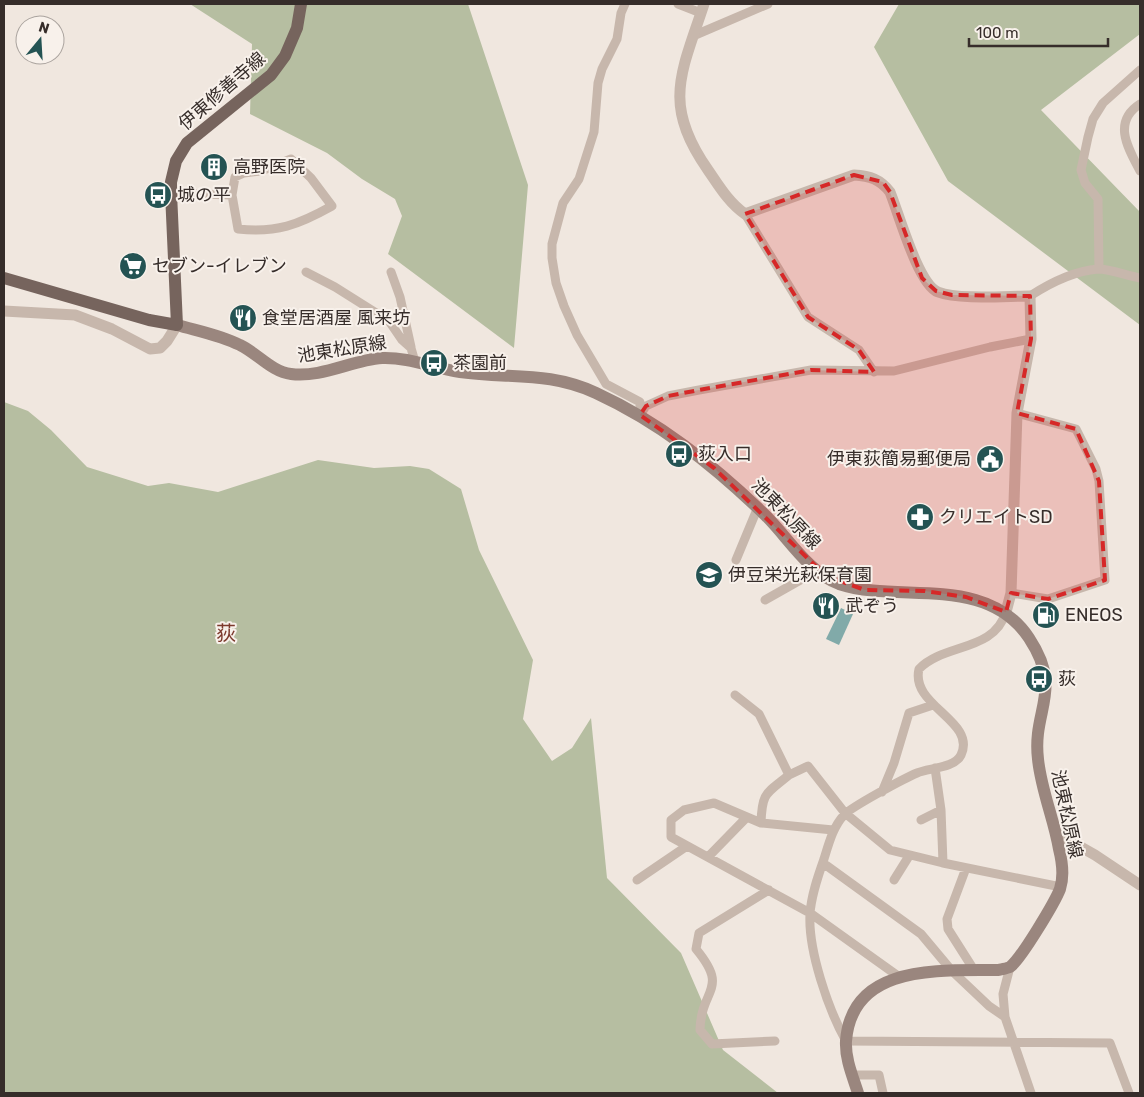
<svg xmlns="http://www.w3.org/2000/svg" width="1144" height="1097" font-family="Rubik,'Noto Sans JP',sans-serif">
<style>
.green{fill:#b6bea1}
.water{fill:#81aaa9}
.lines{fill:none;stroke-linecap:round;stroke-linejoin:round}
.minor{stroke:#c7b7ac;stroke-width:9}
.tertiary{stroke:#c7b7ac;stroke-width:11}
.secondary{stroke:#9a867e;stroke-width:12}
.primary{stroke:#76645d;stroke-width:12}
.marked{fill:#d62828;fill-opacity:0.2;stroke:#d62828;stroke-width:4;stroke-dasharray:10 6;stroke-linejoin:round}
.labels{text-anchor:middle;stroke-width:4;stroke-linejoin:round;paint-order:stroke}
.street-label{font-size:18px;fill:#362d2a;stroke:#f8f1eb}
.poi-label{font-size:18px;fill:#362d2a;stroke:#f8f1eb;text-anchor:start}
.quarter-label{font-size:20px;fill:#7c3a2d;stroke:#f8f1eb}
</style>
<rect width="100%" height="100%" fill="#f0e7df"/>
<!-- green -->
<path class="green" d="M190 4H468L528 185 514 348 388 254 402 216 395 199 362 179 327 153 250 114 252 44Z
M899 4H1140V34L1041 110 1140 212V325L948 181 874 47Z
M4 402 28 411 51 430 87 467 148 486 169 483 218 492 318 460 374 468 410 466 429 469 461 489 479 550 533 660 523 719 552 761 572 748 591 718 607 878 681 953 723 1050 778 1093H4Z"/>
<!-- water -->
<path class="water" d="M841 608 853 614 839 645 826 639Z"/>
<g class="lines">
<!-- minor -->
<path class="minor" d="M625 4 621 13 617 39 602 69 598 83 594 132 579 179 563 203 552 244V258L556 283 564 306 577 335 606 384 640 402V415
M678 4 701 13
M693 36 768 4
M1140 104C1112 122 1128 148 1140 171
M171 193 232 195 235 177 244 173 261 171 291 159 311 178 332 206C298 225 277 233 238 229L232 195
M745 214 808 317 859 350 874 372
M1099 269 1098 199 1085 183 1081 170 1088 137 1093 119 1103 103 1140 70
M306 272 335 287 389 321 402 340 411 348 415 362
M391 272 400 297 411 347
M1030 296C1050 283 1074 271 1098 269 1111 269 1127 276 1140 278
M640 415 646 406 668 396 699 390 811 370 894 371 990 347 1031 339
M736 560 758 507
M1011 593 1048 599 1105 580 1099 481 1096 469 1076 429 1017 413
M765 600 818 570
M1006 612C994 652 944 643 919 669 910 706 977 721 961 755 955 768 929 768 917 773 905 778 851 807 844 815 833 827 829 843 824 859 818 876 811 896 810 914 808 950 828 1009 846 1041L1110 1043 1129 1093
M735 695 759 714 789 775 808 766 845 813 890 850 943 863
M935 768 941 810 943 863 1061 887
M882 792 894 763 909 713 933 705
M921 820 941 810
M761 823C762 792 766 794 789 775
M833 830 761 823 714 803 684 810 671 820V837L810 913 898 976
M708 857 747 817
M823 863 921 934 952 971 989 1006 1005 1017
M966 868 947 919 948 929 974 970
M637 880 687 846
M894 880 909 856
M769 890 699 933 696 949C730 990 701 988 700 1030L712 1044 775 1041
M1010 967 1003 994 1005 1017 1031 1093
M852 1075H879L883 1093"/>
<!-- tertiary -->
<path class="tertiary" d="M704 4C681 74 662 104 708 170 719 186 729 203 745 214L854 175C870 176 880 179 890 192 899 214 918 284 938 292 959 300 1006 296 1030 296L1031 339 1017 413 1011 593 1006 612
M4 311 75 315 112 329 150 349 160 348 167 341 177 325
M1056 833 1095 855 1140 885"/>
<!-- secondary -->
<path class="secondary" d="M177 325C198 331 220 335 240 345 257 353 272 372 291 374 322 378 352 360 382 358 409 357 433 368 460 372 509 379 549 371 596 393 659 422 712 464 762 512 786 534 807 572 839 584 900 604 986 573 1029 638 1064 691 1032 709 1038 759 1041 790 1054 819 1059 849 1062 861 1064 877 1060 889 1055 902 1021 959 1010 967 1008 968 999 970 997 970 941 971 852 963 846 1041 845 1059 853 1077 858 1093"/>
<!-- primary -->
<path class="primary" d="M4 278 149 320 177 325 171 193V182L176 161 187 143 271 75 285 56 297 28 301 4"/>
</g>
<!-- marked area -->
<path class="marked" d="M854 175 883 182 890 192 922 278 936 291 952 295 1030 296 1031 339 1017 413 1076 429 1099 481 1105 580 1048 599 1011 593 1006 612 966 597 925 591 865 590 826 576 714 468 640 415 646 406 668 396 699 390 811 370 874 372 859 350 808 317 745 214Z"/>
<!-- icons -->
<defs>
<g id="building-disc" transform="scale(1.4375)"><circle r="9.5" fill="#245353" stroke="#f8f1eb"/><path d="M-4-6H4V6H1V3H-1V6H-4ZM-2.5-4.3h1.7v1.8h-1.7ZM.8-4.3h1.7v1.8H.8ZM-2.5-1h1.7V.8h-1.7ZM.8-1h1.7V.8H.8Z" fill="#fff"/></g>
<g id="bus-disc" transform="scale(1.4375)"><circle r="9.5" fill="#245353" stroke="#f8f1eb"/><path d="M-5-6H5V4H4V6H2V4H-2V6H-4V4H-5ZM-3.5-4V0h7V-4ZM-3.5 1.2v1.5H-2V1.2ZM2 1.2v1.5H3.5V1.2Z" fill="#fff"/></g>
<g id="supermarket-disc" transform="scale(1.4375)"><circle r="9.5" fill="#245353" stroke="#f8f1eb"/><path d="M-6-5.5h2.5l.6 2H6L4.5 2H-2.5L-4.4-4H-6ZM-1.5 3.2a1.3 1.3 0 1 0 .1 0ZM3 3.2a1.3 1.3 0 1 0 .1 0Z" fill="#fff"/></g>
<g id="restaurant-disc" transform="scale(1.4375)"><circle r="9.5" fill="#245353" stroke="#f8f1eb"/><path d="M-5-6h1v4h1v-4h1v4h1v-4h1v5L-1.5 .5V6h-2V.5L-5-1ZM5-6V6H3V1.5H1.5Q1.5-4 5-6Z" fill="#fff"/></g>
<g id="civic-disc" transform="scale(1.4375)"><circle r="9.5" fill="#245353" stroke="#f8f1eb"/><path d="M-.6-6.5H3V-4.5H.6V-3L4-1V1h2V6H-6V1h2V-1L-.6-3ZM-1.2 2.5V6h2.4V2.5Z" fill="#fff"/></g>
<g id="pharmacy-disc" transform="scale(1.4375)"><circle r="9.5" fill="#245353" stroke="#f8f1eb"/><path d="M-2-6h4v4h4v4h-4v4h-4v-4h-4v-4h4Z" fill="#fff"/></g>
<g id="school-disc" transform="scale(1.4375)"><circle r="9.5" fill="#245353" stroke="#f8f1eb"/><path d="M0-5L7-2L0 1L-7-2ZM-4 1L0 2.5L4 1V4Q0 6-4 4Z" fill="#fff"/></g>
<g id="fuel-disc" transform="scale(1.4375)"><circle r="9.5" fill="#245353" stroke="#f8f1eb"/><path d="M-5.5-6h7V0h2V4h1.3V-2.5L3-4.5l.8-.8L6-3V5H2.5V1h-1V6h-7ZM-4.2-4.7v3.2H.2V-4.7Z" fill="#fff"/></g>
</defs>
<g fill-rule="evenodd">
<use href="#building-disc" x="214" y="167"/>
<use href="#bus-disc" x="158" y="195"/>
<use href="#supermarket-disc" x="133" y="266"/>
<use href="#restaurant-disc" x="243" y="318"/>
<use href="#bus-disc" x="434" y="363"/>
<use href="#bus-disc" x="679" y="454"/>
<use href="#civic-disc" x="990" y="459"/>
<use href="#pharmacy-disc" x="920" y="517"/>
<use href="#school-disc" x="709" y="575"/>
<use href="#restaurant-disc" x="826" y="606"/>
<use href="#fuel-disc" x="1046" y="615"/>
<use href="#bus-disc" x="1039" y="679"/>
</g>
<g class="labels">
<!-- street labels -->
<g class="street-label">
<text transform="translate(222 91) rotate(-41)" y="6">伊東修善寺線</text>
<text transform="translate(342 349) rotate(-9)" y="6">池東松原線</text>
<text transform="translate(786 514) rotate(46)" y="6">池東松原線</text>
<text transform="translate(1067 814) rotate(78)" y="6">池東松原線</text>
</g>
<!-- poi labels -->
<g class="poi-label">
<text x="233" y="173">高野医院</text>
<text x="177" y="201">城の平</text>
<text x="152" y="272">セブン-イレブン</text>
<text x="262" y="324">食堂居酒屋 風来坊</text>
<text x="453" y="369">茶園前</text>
<text x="698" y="460">荻入口</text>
<text x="971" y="465" text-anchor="end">伊東荻簡易郵便局</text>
<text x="939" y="523">クリエイトSD</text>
<text x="728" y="581">伊豆栄光萩保育園</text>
<text x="845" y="612">武ぞう</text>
<text x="1065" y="621">ENEOS</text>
<text x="1058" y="685">荻</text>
</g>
<!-- quarter labels -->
<g class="quarter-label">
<text x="226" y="640">荻</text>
</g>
</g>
<!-- border -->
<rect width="1144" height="1097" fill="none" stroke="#362d2a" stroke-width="10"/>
<!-- north arrow -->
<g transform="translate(40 40) rotate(18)"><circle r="24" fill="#f8f1eb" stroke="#aaa39e"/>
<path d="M0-4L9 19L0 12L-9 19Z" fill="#245353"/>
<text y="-8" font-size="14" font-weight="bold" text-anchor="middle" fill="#362d2a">N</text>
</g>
<!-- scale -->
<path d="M969 38v8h139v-8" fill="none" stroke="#362d2a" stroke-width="2.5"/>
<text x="976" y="38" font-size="15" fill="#362d2a" stroke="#f8f1eb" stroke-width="4" paint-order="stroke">100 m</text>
</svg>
